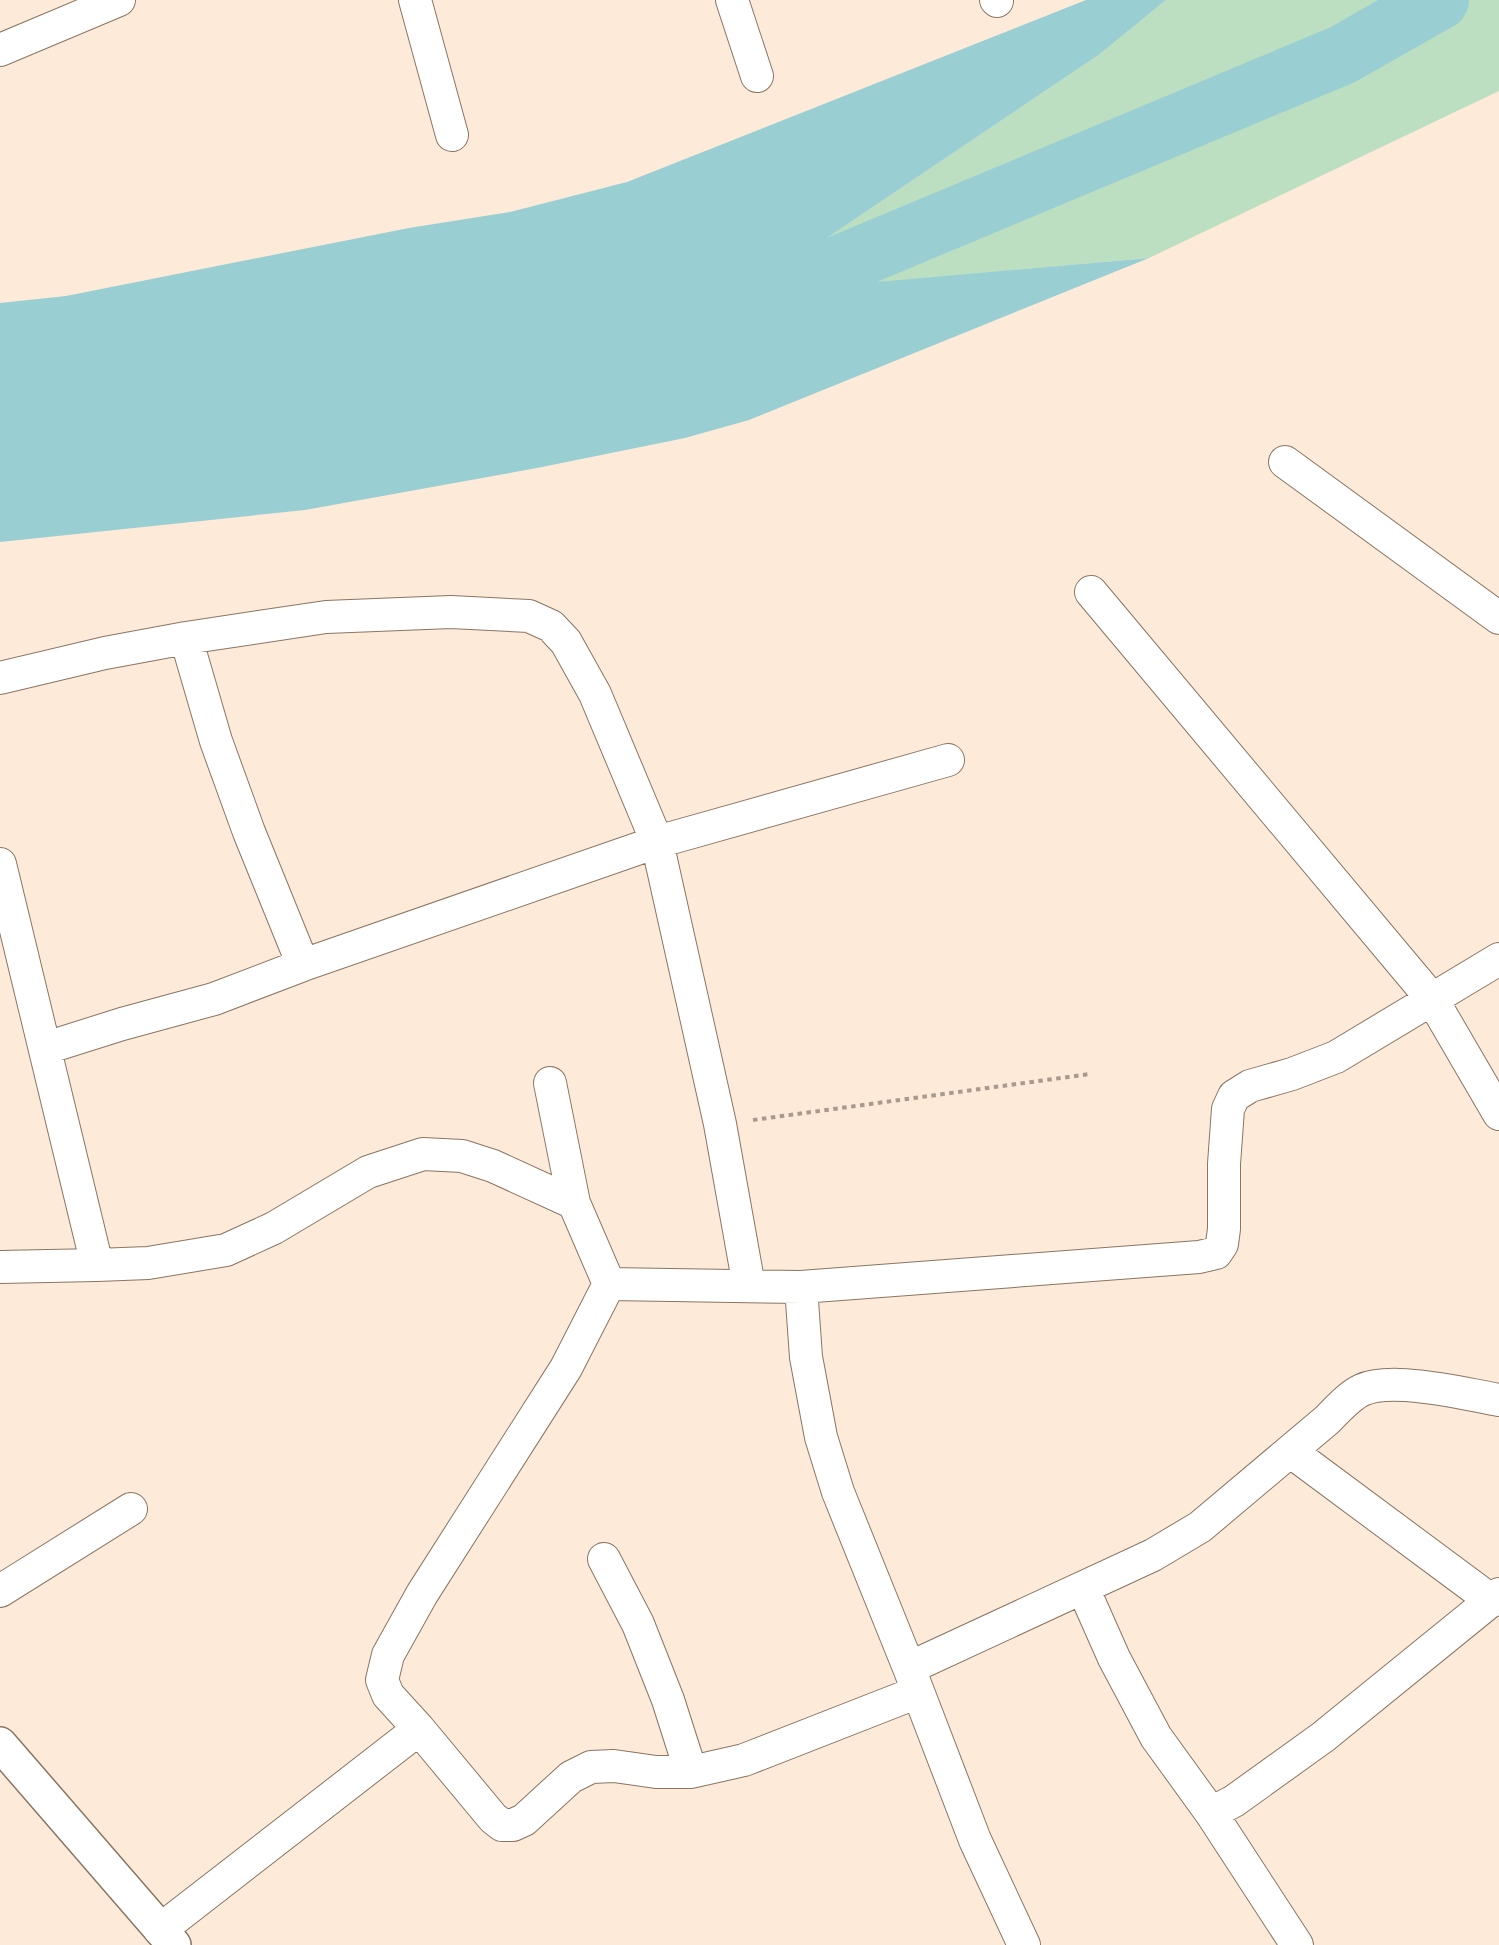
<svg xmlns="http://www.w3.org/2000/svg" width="1499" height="1945" font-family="'Work Sans',sans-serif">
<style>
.green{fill:#bddfc1}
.water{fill:#99cfd3}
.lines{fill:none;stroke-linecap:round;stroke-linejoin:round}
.river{stroke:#99cfd3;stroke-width:60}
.minor-casing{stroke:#8a7562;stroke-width:34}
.tertiary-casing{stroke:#8a7562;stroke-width:36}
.path{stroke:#a99a8d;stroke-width:4;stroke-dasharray:4.5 4.5;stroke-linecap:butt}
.minor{stroke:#fff;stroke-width:32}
.tertiary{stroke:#fff;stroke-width:33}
</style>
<rect width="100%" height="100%" fill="#fdead9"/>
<!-- green -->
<path class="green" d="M1166 0H1499V91L1149 258 775 292 827 238 1100 54Z"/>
<!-- water -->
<path class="water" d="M1086 0H1166L1100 54 827 238 776 291 1149 258 749 420 685 438 537 468 305 510 0 542V303L66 296 409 228 510 212 627 182Z"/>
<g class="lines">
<!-- river -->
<path class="river" d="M699 321 775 292 1342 55 1439 0"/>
<!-- minor casing -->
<g class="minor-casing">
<path id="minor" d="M415 0 452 135
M732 0 757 76
M996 0 997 1
M0 50 119 0
M1285 462 1499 618
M1091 592 1432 999 1499 1114
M186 638 216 741 249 832 303 965
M0 678 105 653 186 638 326 617 451 612 529 616 551 626 566 642 595 694 657 842 948 760
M0 864 97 1265 0 1267
M46 1048 122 1024 214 999 303 965 657 842 720 1124 749 1286
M550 1083 574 1203
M97 1265 148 1263 226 1250 274 1228 368 1172 423 1154 462 1156 493 1166 574 1203 609 1284 801 1287 806 1357 821 1437 838 1492 909 1668 975 1840 1024 1945
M801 1287 1199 1257 1216 1253 1222 1244 1224 1229V1164L1228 1109 1234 1096 1250 1086 1292 1074 1336 1057 1499 959
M1290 1451 1492 1601
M604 1559 638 1624 668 1700 691 1772
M1083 1588 1114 1658 1156 1737 1211 1813 1297 1945
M0 1591 131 1509
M909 1668 1153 1555 1200 1527 1327 1420C1338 1409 1349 1396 1362 1390 1391 1376 1467 1394 1499 1400
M419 1729 388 1695 382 1680 388 1655 422 1594 566 1368 609 1284
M1211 1813 1234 1801 1323 1737 1499 1594
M160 1930 419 1729 493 1818 502 1825H513L524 1820 571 1777 591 1767 614 1766 656 1772H691L744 1760 918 1692"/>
</g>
<!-- tertiary casing -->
<g class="tertiary-casing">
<path id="tertiary" d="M0 1744 174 1945"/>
</g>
<!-- path -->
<path class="path" d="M753 1120 1090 1074"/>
<!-- minor -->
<use href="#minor" class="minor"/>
<!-- tertiary -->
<use href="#tertiary" class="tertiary"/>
</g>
</svg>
